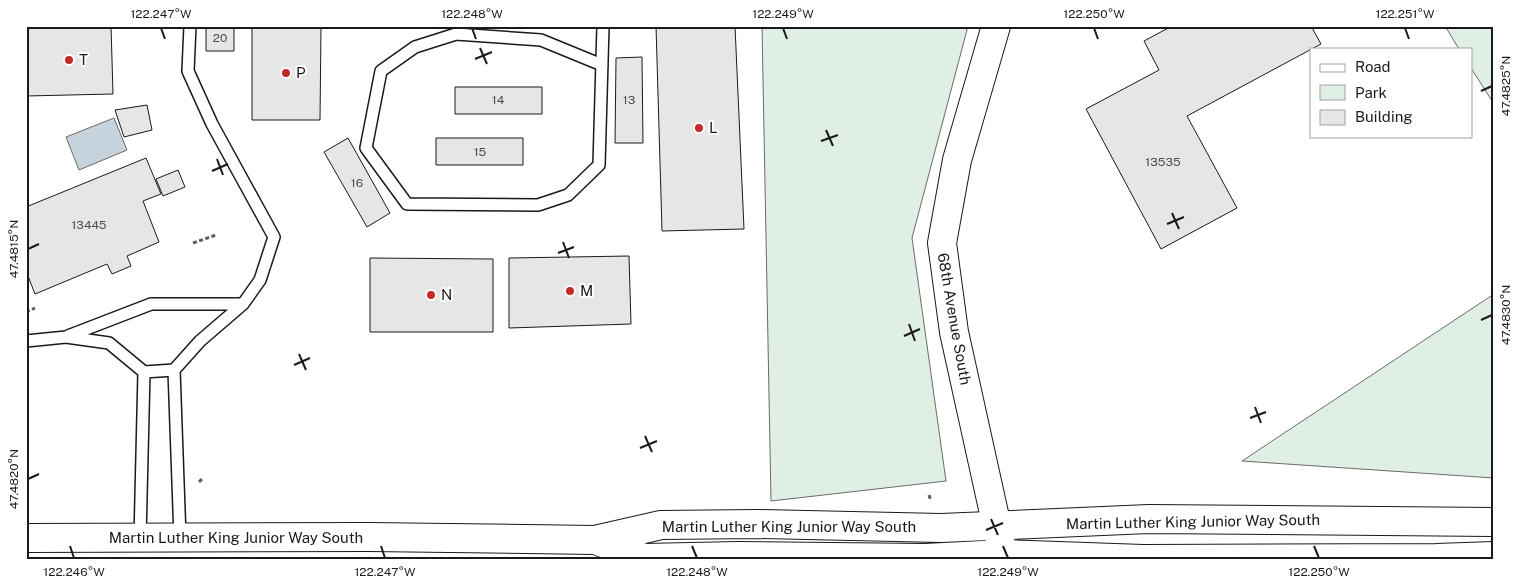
<svg xmlns="http://www.w3.org/2000/svg" width="1520" height="585" font-family="'Public Sans',sans-serif">
<style>
.green{fill:#e0efe3;stroke:#6a6a6a}
.water{fill:#c6d2dc;stroke:#6a6a6a}
.building{fill:#e6e6e6;stroke:#1a1a1a}
.lines{fill:none;stroke-linecap:round;stroke-linejoin:round}
.service-casing{stroke:#1a1a1a;stroke-width:14}
.tertiary-casing{stroke:#1a1a1a;stroke-width:30}
.secondary-casing{stroke:#1a1a1a;stroke-width:30}
.path{stroke:#5f5f5f;stroke-width:3;stroke-dasharray:4 2.5;stroke-linecap:butt}
.service{stroke:#fff;stroke-width:11}
.tertiary{stroke:#fff;stroke-width:28}
.secondary{stroke:#fff;stroke-width:28}
.ticks{fill:none;stroke:#1a1a1a;stroke-width:2}
.poi-dot{fill:#c62828;stroke:#fff;stroke-width:2}
.labels{text-anchor:middle;stroke-width:4;stroke-linejoin:round;paint-order:stroke}
.number-label{font-size:12px;fill:#4d4d4d}
.poi-label{font-size:15px;fill:#1a1a1a;stroke:#fff;text-anchor:start}
.street-label{font-size:15px;fill:#1a1a1a;stroke:#fff}
.neatline{fill:none;stroke:#1a1a1a;stroke-width:2}
.ticks-label{font-size:12px;text-anchor:middle;fill:#1a1a1a}
</style>
<rect width="100%" height="100%" fill="#fff"/>
<!-- green -->
<path class="green" d="M762 26H968L912 238 946 481 771 501Z
M1445 26H1494V104L1471 68V49H1459Z
M1494 294V478L1242 461Z"/>
<!-- water -->
<path class="water" d="M114 118 127 150 79 170 66 137Z"/>
<!-- building -->
<path class="building" d="M26 26H111L113 94 26 96Z
M206 26H234V51H206Z
M252 26H321L320 120H252Z
M656 26H735L744 229 662 231Z
M1172 26H1311L1321 44 1187 116 1237 208 1161 249 1086 109 1159 70 1144 41Z
M642 57 643 143H615L616 58Z
M455 87H542V114H455Z
M147 105 152 130 124 137 115 110Z
M348 138 390 213 367 227 324 152Z
M436 138H523V165H436Z
M146 158 161 194 143 201 159 242 127 256 131 266 112 274 107 264 35 294 26 271V207Z
M178 170 185 187 163 196 156 179Z
M629 256 631 324 509 328V258Z
M370 258 493 259V332H370Z"/>
<g class="lines">
<!-- service casing -->
<g class="service-casing">
<path id="service" d="M602 65 541 40 456 34 415 47 381 71 366 148 407 204 538 205 568 195 599 165 603 26
M68 336 151 304H243
M26 341 66 337 109 343 144 372 174 370 200 341 243 304 260 280 274 237 212 124 188 71 190 26
M174 370 180 538
M140 538 144 372"/>
</g>
<!-- tertiary casing -->
<g class="tertiary-casing">
<path id="tertiary" d="M996 26 957 160 942 243 954 332 1003 554"/>
</g>
<!-- secondary casing -->
<g class="secondary-casing">
<path id="secondary" d="M26 538 369 537 595 540 661 525 758 524 941 528 1149 519 1494 522
M595 540 644 558 738 556 925 558 1003 554 1143 559 1436 558 1494 556"/>
</g>
<!-- path -->
<path class="path" d="M193 243 216 235
M26 312 35 308
M199 482 203 478
M929 495 931 501"/>
<!-- service -->
<use href="#service" class="service"/>
<!-- tertiary -->
<use href="#tertiary" class="tertiary"/>
<!-- secondary -->
<use href="#secondary" class="secondary"/>
</g>
<!-- ticks -->
<path class="ticks" d="M161 28 165 39M472 28 476 39M783 28 787 39M1094 28 1098 39M1405 28 1409 39M480 48 487 64M475 59 492 52M1481 91 1492 86M826 130 833 146M821 141 838 135M217 159 223 175M212 171 228 164M1172 213 1179 229M1167 224 1184 217M563 242 569 258M28 249 39 244M558 253 574 247M1481 320 1492 315M909 324 915 341M904 336 920 329M299 354 306 370M294 365 310 358M1255 407 1261 423M1250 418 1266 412M645 436 652 452M640 448 657 441M28 479 39 474M991 519 998 535M986 530 1003 523M70 546 74 558M381 546 385 558M692 546 697 558M1003 546 1008 558M1314 546 1319 558"/>
<!-- markers -->
<g class="poi-dot">
<circle cx="69" cy="60" r="5"/>
<circle cx="286" cy="73" r="5"/>
<circle cx="699" cy="128" r="5"/>
<circle cx="570" cy="291" r="5"/>
<circle cx="431" cy="295" r="5"/>
</g>
<g class="labels">
<!-- number labels -->
<g class="number-label">
<text x="220" y="42">20</text>
<text x="498" y="104">14</text>
<text x="629" y="104">13</text>
<text x="480" y="156">15</text>
<text x="1163" y="166">13535</text>
<text x="357" y="187">16</text>
<text x="89" y="229">13445</text>
</g>
<!-- poi labels -->
<g class="poi-label">
<text x="79" y="65">T</text>
<text x="296" y="78">P</text>
<text x="709" y="133">L</text>
<text x="580" y="296">M</text>
<text x="441" y="300">N</text>
</g>
<!-- street labels -->
<g class="street-label">
<text transform="translate(954 319) rotate(80)" y="5">68th Avenue South</text>
<text transform="translate(1193 522) rotate(-1)" y="5">Martin Luther King Junior Way South</text>
<text x="789" y="532">Martin Luther King Junior Way South</text>
<text x="236" y="543">Martin Luther King Junior Way South</text>
</g>
</g>
<!-- border -->
<rect width="1520" height="585" fill="none" stroke="#ffffff" stroke-width="55"/>
<!-- legend -->
<rect x="1310" y="48" width="162" height="90" fill="#ffffff" stroke="#a3a3a3"/>
<rect x="1320" y="64" width="25" height="8" fill="#ffffff" stroke="#a3a3a3"/>
<text x="1355" y="72" font-size="15" fill="#1a1a1a">Road</text>
<rect x="1320" y="85" width="25" height="15" fill="#e0efe3" stroke="#a3a3a3"/>
<text x="1355" y="98" font-size="15" fill="#1a1a1a">Park</text>
<rect x="1320" y="110" width="25" height="15" fill="#e6e6e6" stroke="#a3a3a3"/>
<text x="1355" y="122" font-size="15" fill="#1a1a1a">Building</text>
<rect x="28" y="28" width="1464" height="530" class="neatline"/>
<g class="ticks-label">
<text x="161" y="18">122.247°W</text>
<text x="472" y="18">122.248°W</text>
<text x="783" y="18">122.249°W</text>
<text x="1094" y="18">122.250°W</text>
<text x="1405" y="18">122.251°W</text>
<text transform="translate(1506 86) rotate(-90)" y="4">47.4825°N</text>
<text transform="translate(14 249) rotate(-90)" y="4">47.4815°N</text>
<text transform="translate(1506 315) rotate(-90)" y="4">47.4830°N</text>
<text transform="translate(14 479) rotate(-90)" y="4">47.4820°N</text>
<text x="74" y="576">122.246°W</text>
<text x="385" y="576">122.247°W</text>
<text x="697" y="576">122.248°W</text>
<text x="1008" y="576">122.249°W</text>
<text x="1319" y="576">122.250°W</text>
</g>
</svg>
